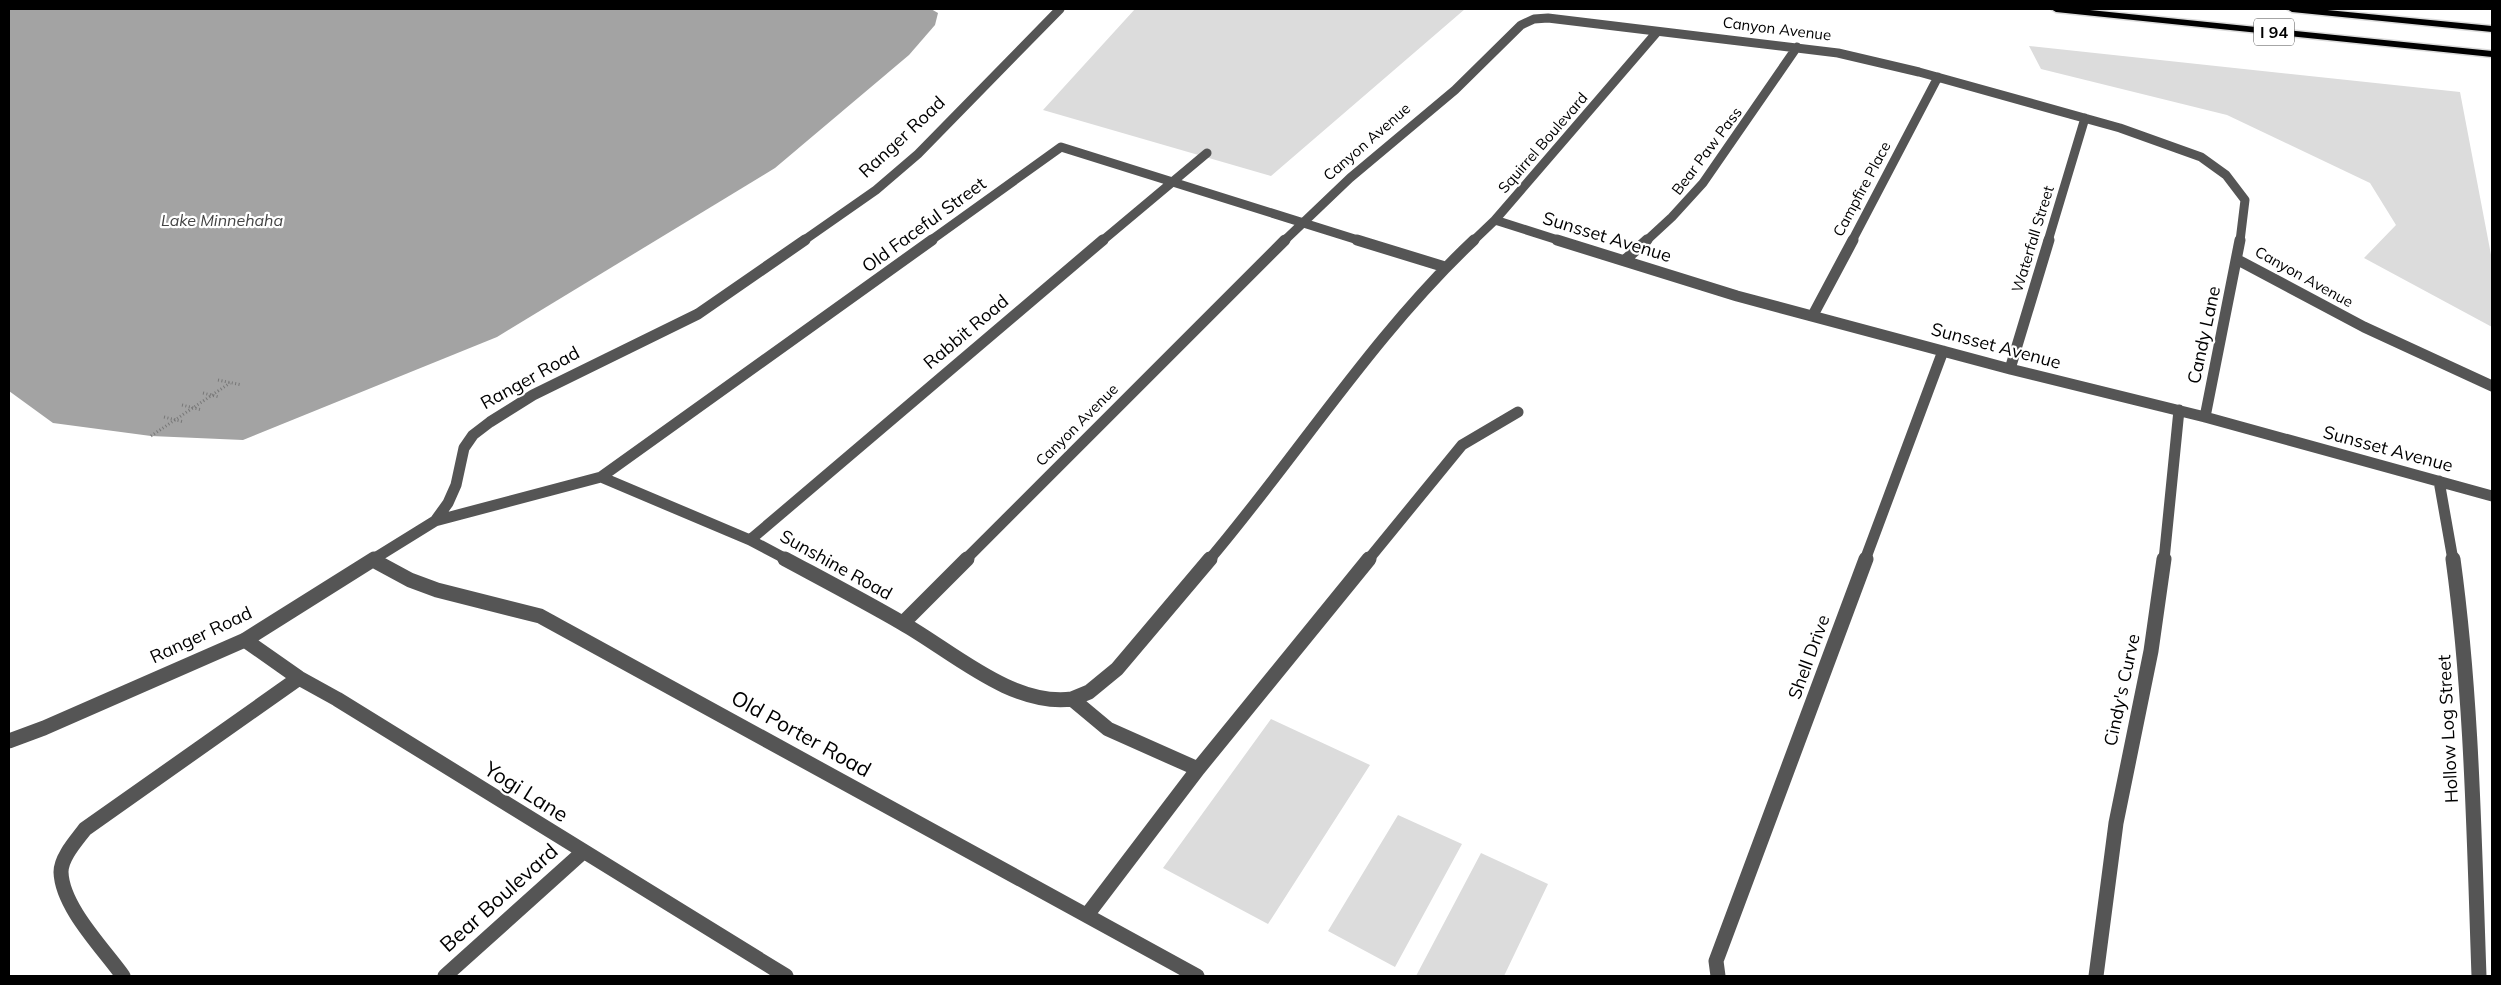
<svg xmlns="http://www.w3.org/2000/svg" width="2501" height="985" font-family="Mulish,sans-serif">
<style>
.green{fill:#dcdcdc}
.water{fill:#a3a3a3}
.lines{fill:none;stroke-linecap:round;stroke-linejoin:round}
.highway-casing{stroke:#dbdbdb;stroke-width:3}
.path{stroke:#777;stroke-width:3;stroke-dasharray:1 2.5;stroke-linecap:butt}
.minor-far2{stroke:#555;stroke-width:9}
.minor-far1{stroke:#555;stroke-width:11}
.minor{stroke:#555;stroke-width:15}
.highway{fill:#000;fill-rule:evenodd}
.labels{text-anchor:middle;stroke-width:4.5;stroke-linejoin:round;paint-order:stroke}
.far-street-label{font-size:15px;fill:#000;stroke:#fff}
.shield{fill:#fff;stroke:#4c4c4c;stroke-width:1}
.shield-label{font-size:16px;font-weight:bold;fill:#000}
.far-water-label{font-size:16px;font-style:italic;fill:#444;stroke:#fff}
.street-label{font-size:18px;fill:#000;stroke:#fff}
.near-street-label{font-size:21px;fill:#000;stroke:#fff}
</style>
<rect width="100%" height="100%" fill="#fff"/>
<!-- green -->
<path class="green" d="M1135 9H1465L1271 176 1043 110Z
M2029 46 2460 92 2492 260V327L2364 258 2396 225 2370 183 2227 115 2041 69Z
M1271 719 1370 765 1268 924 1163 868Z
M1398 815 1462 844 1395 967 1328 931Z
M1481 853 1548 884 1504 976H1416Z"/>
<!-- water -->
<path class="water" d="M9 9H931L938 13 935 25 909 55 775 168 497 337 243 440 151 436 53 423 9 391Z"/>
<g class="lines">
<!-- highway casing -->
<g class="highway-casing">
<path id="highway" d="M2051 9H2080L2492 51V57L2056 12Z
M2287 9H2317L2492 26V32L2292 12Z"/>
</g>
<!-- path -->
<path class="path" d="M218 380 242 385
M203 393 219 397
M182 405 202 410
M164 417 184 422
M151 436 230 383"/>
<!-- minor-far2 -->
<path class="minor-far2" d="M1495 220 1561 241
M803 241 876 190 918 154 1060 9
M930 241 1061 147 1361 241
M1102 241 1207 153
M1284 241 1350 178 1455 90 1521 25 1534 19 1548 18 1838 53 1919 72 2120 128 2201 157 2226 175 2245 200 2240 241
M1473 241 1495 220 1657 32
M1646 241 1672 217 1703 183 1797 47
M1852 241 1938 77
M2048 241 2085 118"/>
<!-- minor-far1 -->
<path class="minor-far1" d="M1357 240 1445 267
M1557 240 1737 296 2010 369 2205 417 2492 496
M1625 260 1647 240
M2238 260 2364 327 2492 386
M1813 315 1853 240
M2010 369 2049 240
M2205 417 2240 240
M601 477 932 240
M2439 481 2453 560
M435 521 601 477 750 540 788 560
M750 540 1103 240
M372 560 435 521 448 503 456 485 464 448 473 435 490 422 533 395 698 314 805 240
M965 560 1285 240
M1209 560C1298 455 1373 335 1474 240
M1368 560 1462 445 1518 412
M1865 560 1943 351
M2164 560 2179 410"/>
<!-- minor -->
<path class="minor" d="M785 559C824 580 864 601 902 623 952 651 1012 707 1072 699L1108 729 1198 769
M2453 559C2472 697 2474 837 2479 976
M373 560 410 580 437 590 540 616 1197 976
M903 623 967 559
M245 640 299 678 337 699 786 976
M1072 699 1089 692 1117 669 1210 559
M9 741 44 728 245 640 374 559
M1087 915 1198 769 1369 559
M123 976C103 948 62 907 61 872 61 857 77 840 85 829L299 678
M445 976 583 852
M1718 976 1716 961 1866 559
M2096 976 2116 823 2151 651 2164 559"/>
<!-- highway -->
<use href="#highway" class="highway"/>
</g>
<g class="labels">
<!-- far-street labels -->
<g class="far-street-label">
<text transform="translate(1777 29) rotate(7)" y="5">Canyon Avenue</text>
<text transform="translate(1367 142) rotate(-41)" y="5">Canyon Avenue</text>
<text transform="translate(1543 143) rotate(-49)" y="5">Squirrel Boulevard</text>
<text transform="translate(1707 151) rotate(-53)" y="5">Bear Paw Pass</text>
<text transform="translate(1862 189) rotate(-62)" y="5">Campfire Place</text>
<text transform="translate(2033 239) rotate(-73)" y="5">Waterfall Street</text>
<text transform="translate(2304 277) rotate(29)" y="5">Canyon Avenue</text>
<text transform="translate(1077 425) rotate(-45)" y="5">Canyon Avenue</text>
</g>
<!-- shield labels -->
<rect class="shield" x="2254" y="18.5" width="40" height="27" rx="4"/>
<g class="shield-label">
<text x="2274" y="38">I 94</text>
</g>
<!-- far-water labels -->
<g class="far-water-label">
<text x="222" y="226">Lake Minnehaha</text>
</g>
<!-- street labels -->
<g class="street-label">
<text transform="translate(902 137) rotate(-43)" y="6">Ranger Road</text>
<text transform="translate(924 225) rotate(-36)" y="6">Old Faceful Street</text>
<text transform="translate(1607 237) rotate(17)" y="6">Sunsset Avenue</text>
<text transform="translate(966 332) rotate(-40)" y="6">Rabbit Road</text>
<text transform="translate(2204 335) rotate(-78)" y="6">Candy Lane</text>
<text transform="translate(1996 346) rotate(15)" y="6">Sunsset Avenue</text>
<text transform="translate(530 378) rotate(-29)" y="6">Ranger Road</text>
<text transform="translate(2388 449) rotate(15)" y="6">Sunsset Avenue</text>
<text transform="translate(836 565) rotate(29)" y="6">Sunshine Road</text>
<text transform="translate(201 635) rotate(-25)" y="6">Ranger Road</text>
<text transform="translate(1809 657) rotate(-70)" y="6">Shell Drive</text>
<text transform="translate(2122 690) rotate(-78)" y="6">Cindy's Curve</text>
<text transform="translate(2448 729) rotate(-93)" y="6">Hollow Log Street</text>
</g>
<!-- near-street labels -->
<g class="near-street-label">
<text transform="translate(801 734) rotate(29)" y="7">Old Porter Road</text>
<text transform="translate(526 792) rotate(32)" y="7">Yogi Lane</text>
<text transform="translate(499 898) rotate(-42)" y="7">Bear Boulevard</text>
</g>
</g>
<!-- border -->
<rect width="2501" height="985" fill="none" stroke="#000000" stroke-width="20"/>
</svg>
